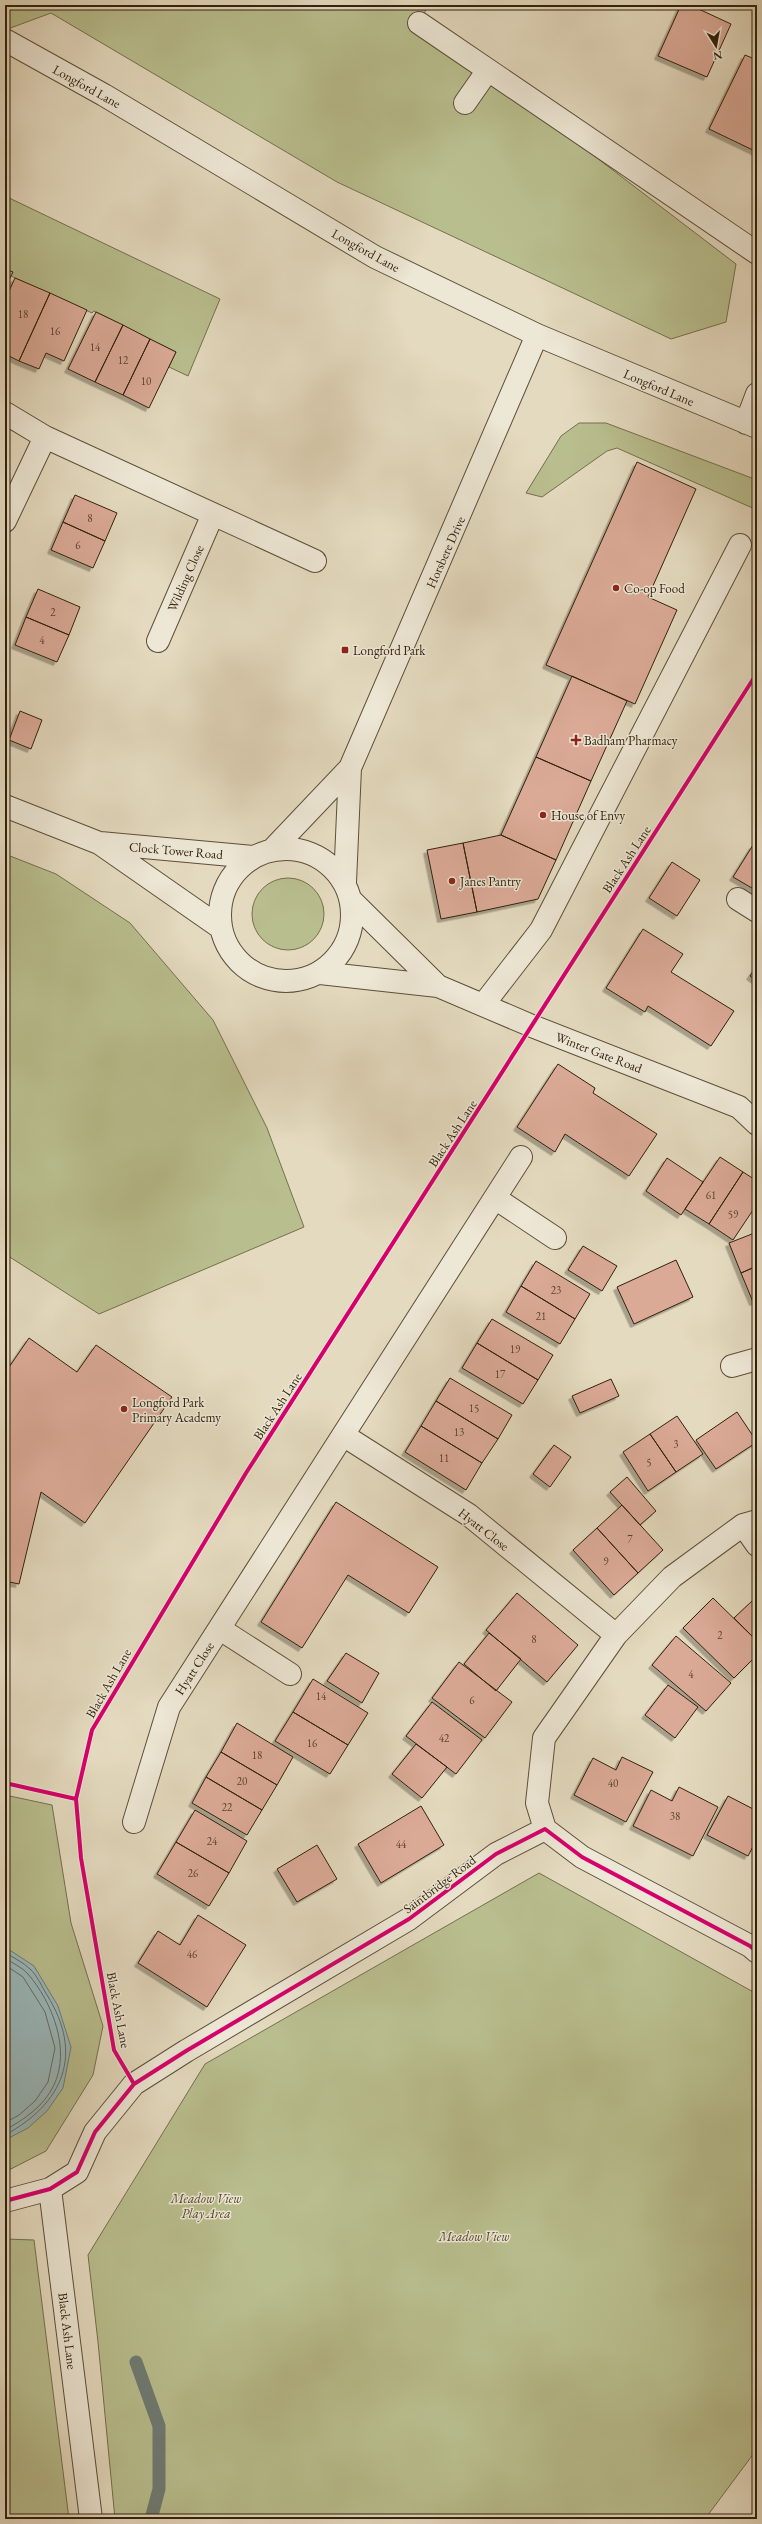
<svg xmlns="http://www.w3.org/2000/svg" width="762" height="2524" font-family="'EB Garamond',serif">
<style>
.green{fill:#b9be8e;stroke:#75704d}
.water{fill:#99b8bb;stroke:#6f7c75}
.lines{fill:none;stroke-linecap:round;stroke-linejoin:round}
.shore{stroke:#656c64;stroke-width:1}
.stream{stroke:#6f7c75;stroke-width:13}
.building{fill:#dbaa97;stroke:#31210c;filter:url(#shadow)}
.minor-casing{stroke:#5e4f39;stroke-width:24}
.minor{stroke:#ede7d5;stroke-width:22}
.cycleway-casing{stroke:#ede7d5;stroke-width:6}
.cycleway{stroke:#d6006c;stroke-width:4}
.poi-dot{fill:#8f2418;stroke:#ede7d5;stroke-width:1.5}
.labels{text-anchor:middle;stroke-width:3;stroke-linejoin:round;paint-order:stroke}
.number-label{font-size:11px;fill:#5c432f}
.street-label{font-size:13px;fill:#31210c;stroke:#ede7d5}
.poi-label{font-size:13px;fill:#31210c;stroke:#ede7d5;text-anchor:start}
.park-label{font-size:13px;font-style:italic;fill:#53482c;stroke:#ede7d5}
</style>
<defs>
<filter id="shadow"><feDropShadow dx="-3.5" dy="3.5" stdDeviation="0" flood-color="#0004"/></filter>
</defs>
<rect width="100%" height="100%" fill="#e4dabf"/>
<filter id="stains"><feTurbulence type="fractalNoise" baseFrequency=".005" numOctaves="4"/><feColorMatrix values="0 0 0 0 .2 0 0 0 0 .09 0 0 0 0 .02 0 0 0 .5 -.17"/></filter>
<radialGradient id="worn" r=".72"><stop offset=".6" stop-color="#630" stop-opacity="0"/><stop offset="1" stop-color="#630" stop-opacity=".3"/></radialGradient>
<!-- green -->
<path class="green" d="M5 5H428L420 23 736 264 726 322 671 339 337 182 51 13 5 30Z
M5 196 220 299 188 376 169 367 176 352 94 311 92 313 11 276 12 272 5 269Z
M579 423H606L757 480V510L617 448 607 451 542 497 526 493 561 436Z
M5 854 56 874 130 923 213 1020 267 1128 304 1227 99 1314 5 1254Z
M252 914a36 36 0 1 1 72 0a36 36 0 1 1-72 0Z
M5 1795 52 1805 71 1923 103 2026 93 2075 46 2151 5 2172Z
M539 1873 757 1994V2449L705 2519H115L98 2342 88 2255 205 2064Z
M5 2239 34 2240 69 2519H5Z"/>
<!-- water -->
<path class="water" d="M5 1947 34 1966 58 2006 71 2047 63 2088 47 2111 28 2128 5 2140Z"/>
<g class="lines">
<!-- shore -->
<path class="shore" d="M5 1952C13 1958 23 1962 30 1969 37 1975 42 1987 47 1995 84 2054 64 2103 5 2135
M5 1958C12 1963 22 1967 28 1974 52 2002 71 2049 54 2085 44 2106 25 2119 5 2130
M5 1965 23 1977 45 2012 55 2048 48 2082 35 2101 19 2115 5 2123"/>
<!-- stream -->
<path class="stream" d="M136 2362 159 2426V2489L151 2519"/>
</g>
<!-- building -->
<path class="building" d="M681 5H690L731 24 707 77 658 56Z
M745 55 757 60V152L709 129Z
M5 269 13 272 5 288Z
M15 278 50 293 19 361 5 354V300Z
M50 293 87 310 64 361 46 353 39 369 19 361Z
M96 312 123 325 95 382 68 369Z
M123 325 150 339 123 395 95 382Z
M150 339 176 352 149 408 123 395Z
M637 462 696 489 648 597 677 610 635 704 546 665Z
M75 495 117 513 105 541 63 522Z
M63 522 105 541 93 568 51 550Z
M38 589 80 607 69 635 26 617Z
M26 617 69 635 57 662 15 645Z
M572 676 627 701 591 781 536 757Z
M20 711 42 720 31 749 9 740Z
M536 757 591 781 556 860 501 835Z
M501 835 556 860 538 899 477 912 463 843Z
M463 843 477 912 441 919 427 850Z
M753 845 757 847V891L733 877Z
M672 862 700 880 677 916 649 898Z
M643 929 683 954 671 972 734 1011 711 1046 648 1006 645 1012 606 988Z
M757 966V981L750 976Z
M558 1064 595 1088 593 1093 657 1134 629 1176 565 1134 555 1152 517 1127Z
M720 1157 743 1172 709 1224 685 1209Z
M667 1158 703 1182 681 1215 646 1191Z
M743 1172 757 1181V1204L733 1240 709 1224Z
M757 1232V1266L741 1273 729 1243Z
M583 1246 617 1266 602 1291 568 1270Z
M676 1260 693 1297 634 1324 617 1287Z
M536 1261 590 1294 575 1319 521 1286Z
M757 1266V1301L753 1302 741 1273Z
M521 1286 575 1319 560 1344 506 1312Z
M492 1319 553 1355 538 1380 477 1343Z
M29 1338 77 1372 96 1345 172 1397 85 1523 41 1492 19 1584 5 1581V1373Z
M477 1343 538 1380 523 1404 462 1368Z
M450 1378 512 1415 498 1439 436 1401Z
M611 1379 619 1396 580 1413 572 1396Z
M436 1401 498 1439 482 1463 421 1426Z
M737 1412 757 1442 716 1469 696 1440Z
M677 1416 703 1454 676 1472 650 1434Z
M421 1426 482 1463 466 1490 405 1452Z
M650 1434 676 1472 648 1491 623 1452Z
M554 1445 571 1457 550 1487 533 1474Z
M627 1477 656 1511 640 1525 610 1492Z
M336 1502 438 1567 409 1613 348 1575 302 1648 261 1622Z
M622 1505 663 1550 638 1573 597 1528Z
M597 1528 638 1573 614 1595 573 1550Z
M517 1593 578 1645 547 1682 486 1630Z
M713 1598 757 1641V1655L734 1678 683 1628Z
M752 1601 757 1606V1641L734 1618Z
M489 1633 521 1659 496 1691 464 1664Z
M676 1636 731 1683 706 1711 652 1665Z
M346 1653 379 1673 362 1703 327 1681Z
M459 1662 512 1702 485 1738 432 1698Z
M313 1679 368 1713 348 1745 293 1712Z
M668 1685 698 1707 675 1738 645 1715Z
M432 1702 482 1740 456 1774 406 1736Z
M293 1712 348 1745 330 1774 275 1741Z
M237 1723 293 1757 277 1785 221 1752Z
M416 1744 447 1767 422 1798 392 1774Z
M221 1752 277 1785 262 1810 206 1777Z
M622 1757 653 1772 626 1822 574 1795 593 1758 616 1770Z
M206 1777 262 1810 247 1835 192 1803Z
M679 1787 718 1807 693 1856 633 1826 651 1790 672 1801Z
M728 1796 757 1811V1839L748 1856 707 1835Z
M421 1806 444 1845 381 1883 358 1844Z
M195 1810 247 1841 229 1873 176 1842Z
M176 1842 229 1873 209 1906 157 1874Z
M317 1845 337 1879 297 1902 277 1869Z
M198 1915 246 1945 207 2007 138 1963 158 1931 180 1945Z"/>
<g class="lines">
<!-- minor casing -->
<g class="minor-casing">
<path id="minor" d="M419 23 757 253
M5 40 104 95 375 257 537 335 757 427
M465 103 488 70
M5 413 45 437 315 561
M746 423 757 394
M5 521 45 437
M158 641 213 514
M5 806 99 843 221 928
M100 843 253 857
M220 915a66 66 0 1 1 132 0a66 66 0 1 1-132 0Z
M273 849 350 768 537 335
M345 882 350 768
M738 899 757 911
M352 901 438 986
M320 973 438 986 532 1026 739 1107 757 1124
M483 1005 541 930 740 545
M495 1198 555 1238
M732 1366 757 1359
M343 1435 469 1515 616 1635
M743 1525 757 1545
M220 1629 290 1674
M134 1822 169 1707 521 1157
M545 1829 537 1803 544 1738 616 1635 672 1577 743 1525 757 1521
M50 2189 91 2519
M5 2201 50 2189 77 2172 95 2132 134 2084 186 2051 409 1919 496 1854 545 1829 582 1857 750 1946 757 1952"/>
</g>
<!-- minor -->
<use href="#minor" class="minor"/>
<!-- cycleway casing -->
<g class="cycleway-casing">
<path id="cycleway" d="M5 1783 76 1799
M134 2084 114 2050 81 1858 76 1799 92 1730 246 1473 757 673
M5 2201 50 2189 77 2172 95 2132 134 2084 186 2051 409 1919 496 1854 545 1829 582 1857 750 1946 757 1952"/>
</g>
<!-- cycleway -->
<use href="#cycleway" class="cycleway"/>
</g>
<!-- markers -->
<g class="poi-dot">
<circle cx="616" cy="588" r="4"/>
<rect x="341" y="646" width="8" height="8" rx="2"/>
<path d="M574 734h4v4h4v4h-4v4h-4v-4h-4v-4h4z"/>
<circle cx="543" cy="815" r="4"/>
<circle cx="452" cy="881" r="4"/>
<circle cx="124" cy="1409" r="4"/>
</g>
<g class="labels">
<!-- number labels -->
<g class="number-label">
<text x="23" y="318">18</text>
<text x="55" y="335">16</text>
<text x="95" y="351">14</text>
<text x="123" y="364">12</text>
<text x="146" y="385">10</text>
<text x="90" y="522">8</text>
<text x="78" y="549">6</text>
<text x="53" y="616">2</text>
<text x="42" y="644">4</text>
<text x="711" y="1199">61</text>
<text x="733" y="1218">59</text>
<text x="556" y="1294">23</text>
<text x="541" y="1320">21</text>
<text x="515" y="1353">19</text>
<text x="500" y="1378">17</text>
<text x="474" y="1412">15</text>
<text x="459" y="1436">13</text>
<text x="676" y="1448">3</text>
<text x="444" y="1462">11</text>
<text x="649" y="1466">5</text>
<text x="630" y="1543">7</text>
<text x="606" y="1565">9</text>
<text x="720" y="1639">2</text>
<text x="534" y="1643">8</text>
<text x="691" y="1678">4</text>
<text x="321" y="1700">14</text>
<text x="472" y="1704">6</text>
<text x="444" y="1742">42</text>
<text x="312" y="1747">16</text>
<text x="257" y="1759">18</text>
<text x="242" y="1785">20</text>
<text x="613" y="1787">40</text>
<text x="227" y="1811">22</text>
<text x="675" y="1820">38</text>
<text x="212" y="1845">24</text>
<text x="401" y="1848">44</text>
<text x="193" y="1877">26</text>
<text x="192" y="1958">46</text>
</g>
<!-- street labels -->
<g class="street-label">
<text transform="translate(87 86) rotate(29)" y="5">Longford Lane</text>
<text transform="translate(366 250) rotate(29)" y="5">Longford Lane</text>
<text transform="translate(659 387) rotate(23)" y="5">Longford Lane</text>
<text transform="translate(445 552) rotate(-66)" y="5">Horsbere Drive</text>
<text transform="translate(185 578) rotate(-66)" y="5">Wilding Close</text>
<text transform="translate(176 850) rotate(5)" y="5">Clock Tower Road</text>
<text transform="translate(626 859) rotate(-57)" y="5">Black Ash Lane</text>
<text transform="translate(599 1052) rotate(21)" y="5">Winter Gate Road</text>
<text transform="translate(452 1133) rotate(-57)" y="5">Black Ash Lane</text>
<text transform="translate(277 1406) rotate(-57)" y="5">Black Ash Lane</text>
<text transform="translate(484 1529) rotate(38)" y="5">Hyatt Close</text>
<text transform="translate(194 1668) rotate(-57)" y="5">Hyatt Close</text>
<text transform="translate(108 1683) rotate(-60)" y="5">Black Ash Lane</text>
<text transform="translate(439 1884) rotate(-37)" y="5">Saintbridge Road</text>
<text transform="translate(119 2010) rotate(79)" y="5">Black Ash Lane</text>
<text transform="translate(68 2331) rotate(83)" y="5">Black Ash Lane</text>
</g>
<!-- poi labels -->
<g class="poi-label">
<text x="624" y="593">Co-op Food</text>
<text x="353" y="655">Longford Park</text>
<text x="584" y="745">Badham Pharmacy</text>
<text x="551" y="820">House of Envy</text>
<text x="460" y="886">Janes Pantry</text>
<text x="132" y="1407">Longford Park<tspan x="132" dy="15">Primary Academy</tspan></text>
</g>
<!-- park labels -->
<g class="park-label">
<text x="206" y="2203">Meadow View<tspan x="206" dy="15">Play Area</tspan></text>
<text x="474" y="2241">Meadow View</text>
</g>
</g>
<!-- margin -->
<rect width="762" height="2524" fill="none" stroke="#e4dabf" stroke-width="20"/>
<rect x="6" y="6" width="750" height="2512" fill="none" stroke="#31210c" stroke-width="2"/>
<rect x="10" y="10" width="742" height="2504" fill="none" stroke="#31210c"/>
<!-- north arrow -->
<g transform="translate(716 46) rotate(169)" stroke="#ede7d5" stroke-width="3" paint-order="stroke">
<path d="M0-3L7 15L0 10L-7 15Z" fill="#31210c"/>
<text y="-6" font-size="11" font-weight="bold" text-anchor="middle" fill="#31210c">N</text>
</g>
<rect width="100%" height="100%" filter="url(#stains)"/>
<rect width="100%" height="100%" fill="url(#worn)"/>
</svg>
